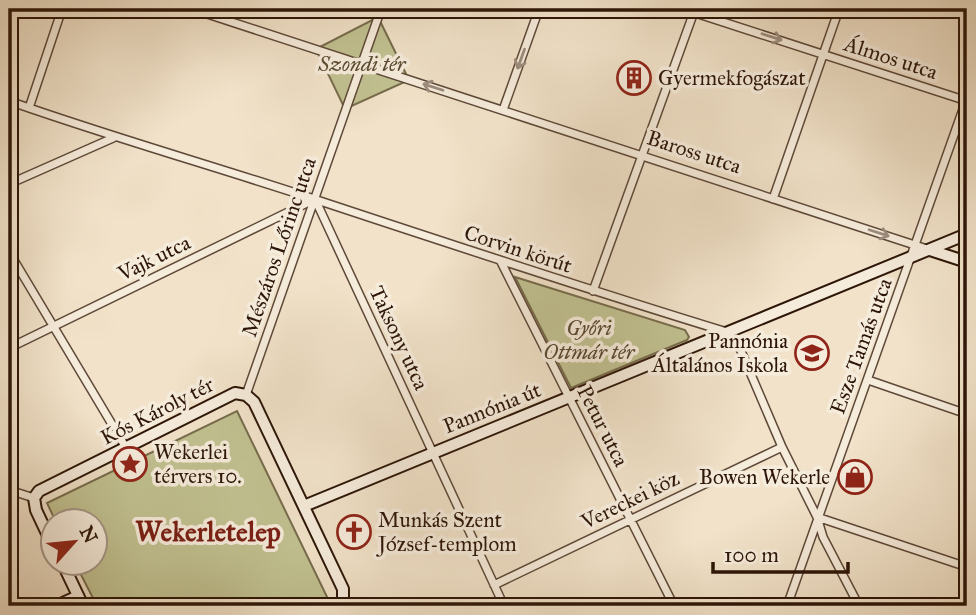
<svg xmlns="http://www.w3.org/2000/svg" width="976" height="615" font-family="'IM FELL Great Primer',serif">
<style>
.green{fill:#c1c191;stroke:#776c4c;stroke-width:2}
.lines{fill:none;stroke-linecap:round;stroke-linejoin:round}
.street-casing{stroke:#5e4938;stroke-width:10}
.secondary-casing{stroke:#2d1608;stroke-width:14}
.street{stroke:#f6ecdc;stroke-width:7}
.secondary{stroke:#f6ecdc;stroke-width:10}
.oneway{stroke:#9c8c7d}
.labels{text-anchor:middle;stroke-width:7;stroke-linejoin:round;paint-order:stroke}
.street-label{font-size:21px;fill:#2d1608;stroke:#f6ecdc}
.park-label{font-size:21px;font-style:italic;fill:#594931;stroke:#f6ecdc}
.poi-label{font-size:21px;fill:#2d1608;stroke:#f6ecdc;text-anchor:start}
.district-label{font-size:28px;font-weight:bold;fill:#7a1f14;stroke:#f6ecdc}
</style>
<rect width="100%" height="100%" fill="#f1e2c9"/>
<filter id="stains"><feTurbulence type="fractalNoise" baseFrequency=".00286" numOctaves="4"/><feColorMatrix values="0 0 0 0 .2 0 0 0 0 .09 0 0 0 0 .02 0 0 0 .5 -.17"/></filter>
<radialGradient id="worn" r=".72"><stop offset=".6" stop-color="#630" stop-opacity="0"/><stop offset="1" stop-color="#630" stop-opacity=".3"/></radialGradient>
<!-- green -->
<path class="green" d="M378 17 409 80 345 109 316 49Z
M515 277 685 330 689 337 687 340 571 388Z
M237 411 329 601 318 606H97L75 563 94 562V520H55L47 503Z"/>
<g class="lines">
<!-- street casing -->
<g class="street-casing">
<path id="street" d="M192 9 930 250
M683 9 967 101
M9 101C111 137 214 166 317 200 453 245 589 290 727 332L738 344 782 447 817 517 823 537 859 606
M29 108 62 9
M503 110 539 9
M9 184 113 138
M773 199 839 9
M9 252 113 426
M501 262 674 606
M593 291 695 9
M9 348 315 199 504 606
M868 380 967 414
M246 395 381 9
M119 436 126 448
M9 490 34 498
M817 517 967 567
M494 585 782 447
M343 601 358 606
M787 606 967 98"/>
</g>
<!-- secondary casing -->
<g class="secondary-casing">
<path id="secondary" d="M930 250 967 262
M304 506 967 234
M52 544 36 510 34 498 39 491 235 393 246 395 254 402 343 589V601L338 606
M62 562 83 606
M56 606 78 596"/>
</g>
<!-- street -->
<use href="#street" class="street"/>
<!-- secondary -->
<use href="#secondary" class="secondary"/>
</g>
<!-- one-way arrows -->
<defs><path id="oneway-shaft" d="M-6 0H5M1.5-3L5.5 0L1.5 3" fill="none" stroke-width="1.6" stroke-linecap="round" stroke-linejoin="round" transform="scale(1.75)"/></defs>
<g class="oneway">
<use href="#oneway-shaft" transform="translate(772 37) rotate(18)"/>
<use href="#oneway-shaft" transform="translate(521 59) rotate(110)"/>
<use href="#oneway-shaft" transform="translate(433 87) rotate(-162)"/>
<use href="#oneway-shaft" transform="translate(879 233) rotate(18)"/>
</g>
<!-- icons -->
<defs>
<g id="building-ring" transform="scale(1.75)"><circle r="9.5" fill="#f6ecdc" stroke="#8f2418" stroke-width="1.5"/><path d="M-4-6H4V6H1V3H-1V6H-4ZM-2.5-4.3h1.7v1.8h-1.7ZM.8-4.3h1.7v1.8H.8ZM-2.5-1h1.7V.8h-1.7ZM.8-1h1.7V.8H.8Z" fill="#8f2418"/></g>
<g id="school-ring" transform="scale(1.75)"><circle r="9.5" fill="#f6ecdc" stroke="#8f2418" stroke-width="1.5"/><path d="M0-5L7-2L0 1L-7-2ZM-4 1L0 2.5L4 1V4Q0 6-4 4Z" fill="#8f2418"/></g>
<g id="sight-ring" transform="scale(1.75)"><circle r="9.5" fill="#f6ecdc" stroke="#8f2418" stroke-width="1.5"/><path d="M0-6L1.8-2.2L6-1.7L2.9 1.2L3.7 5.4L0 3.3L-3.7 5.4L-2.9 1.2L-6-1.7L-1.8-2.2Z" fill="#8f2418"/></g>
<g id="shop-ring" transform="scale(1.75)"><circle r="9.5" fill="#f6ecdc" stroke="#8f2418" stroke-width="1.5"/><path d="M-5-2.5h2.3a2.7 3.5 0 0 1 5.4 0H5L5.5 6h-11ZM-1.5-2.5h3a1.5 2.3 0 0 0-3 0Z" fill="#8f2418"/></g>
<g id="church-ring" transform="scale(1.75)"><circle r="9.5" fill="#f6ecdc" stroke="#8f2418" stroke-width="1.5"/><path d="M-1.2-6h2.4v3.5h3.3v2.4h-3.3V6h-2.4V-.1h-3.3v-2.4h3.3Z" fill="#8f2418"/></g>
</defs>
<g fill-rule="evenodd">
<use href="#building-ring" x="634" y="78"/>
<use href="#school-ring" x="812" y="353"/>
<use href="#sight-ring" x="130" y="464"/>
<use href="#shop-ring" x="855" y="477"/>
<use href="#church-ring" x="354" y="532"/>
</g>
<g class="labels">
<!-- street labels -->
<g class="street-label">
<text transform="translate(891 58) rotate(18)" y="7">Álmos utca</text>
<text transform="translate(694 152) rotate(18)" y="7">Baross utca</text>
<text transform="translate(279 247) rotate(-71)" y="7">Mészáros Lőrinc utca</text>
<text transform="translate(518 249) rotate(18)" y="7">Corvin körút</text>
<text transform="translate(154 258) rotate(-26)" y="7">Vajk utca</text>
<text transform="translate(399 338) rotate(65)" y="7">Taksony utca</text>
<text transform="translate(861 346) rotate(-70)" y="7">Esze Tamás utca</text>
<text transform="translate(492 408) rotate(-22)" y="7">Pannónia út</text>
<text transform="translate(157 411) rotate(-27)" y="7">Kós Károly tér</text>
<text transform="translate(603 426) rotate(63)" y="7">Petur utca</text>
<text transform="translate(630 500) rotate(-26)" y="7">Vereckei köz</text>
</g>
<!-- park labels -->
<g class="park-label">
<text x="362" y="71">Szondi tér</text>
<text x="589" y="335">Győri<tspan x="589" dy="24">Ottmár tér</tspan></text>
</g>
<!-- poi labels -->
<g class="poi-label">
<text x="658" y="85">Gyermekfogászat</text>
<text x="788" y="348" text-anchor="end">Pannónia<tspan x="788" dy="24">Általános Iskola</tspan></text>
<text x="154" y="459">Wekerlei<tspan x="154" dy="24">térvers 10.</tspan></text>
<text x="830" y="484" text-anchor="end">Bowen Wekerle</text>
<text x="378" y="527">Munkás Szent<tspan x="378" dy="24">József-templom</tspan></text>
</g>
<!-- district labels -->
<g class="district-label">
<text x="208" y="541">Wekerletelep</text>
</g>
</g>
<!-- margin -->
<rect width="976" height="615" fill="none" stroke="#f1e2c9" stroke-width="35"/>
<rect x="10" y="10" width="955" height="594" fill="none" stroke="#2d1608" stroke-width="3.5"/>
<rect x="18" y="18" width="941" height="580" fill="none" stroke="#2d1608" stroke-width="2"/>
<!-- north arrow -->
<g transform="translate(74 542) rotate(63)"><circle r="33" fill="#f6ecdc" stroke="#a69687" stroke-width="2"/>
<path d="M0-5L12 26L0 18L-12 26Z" fill="#8f2418"/>
<text y="-10" font-size="19" font-weight="bold" text-anchor="middle" fill="#2d1608">N</text>
</g>
<!-- scale -->
<path d="M713 562v10h135v-10" fill="none" stroke="#2d1608" stroke-width="3.5"/>
<text x="724" y="562" font-size="21" fill="#2d1608" stroke="#f6ecdc" stroke-width="5" paint-order="stroke">100 m</text>
<rect width="100%" height="100%" filter="url(#stains)"/>
<rect width="100%" height="100%" fill="url(#worn)"/>
</svg>
